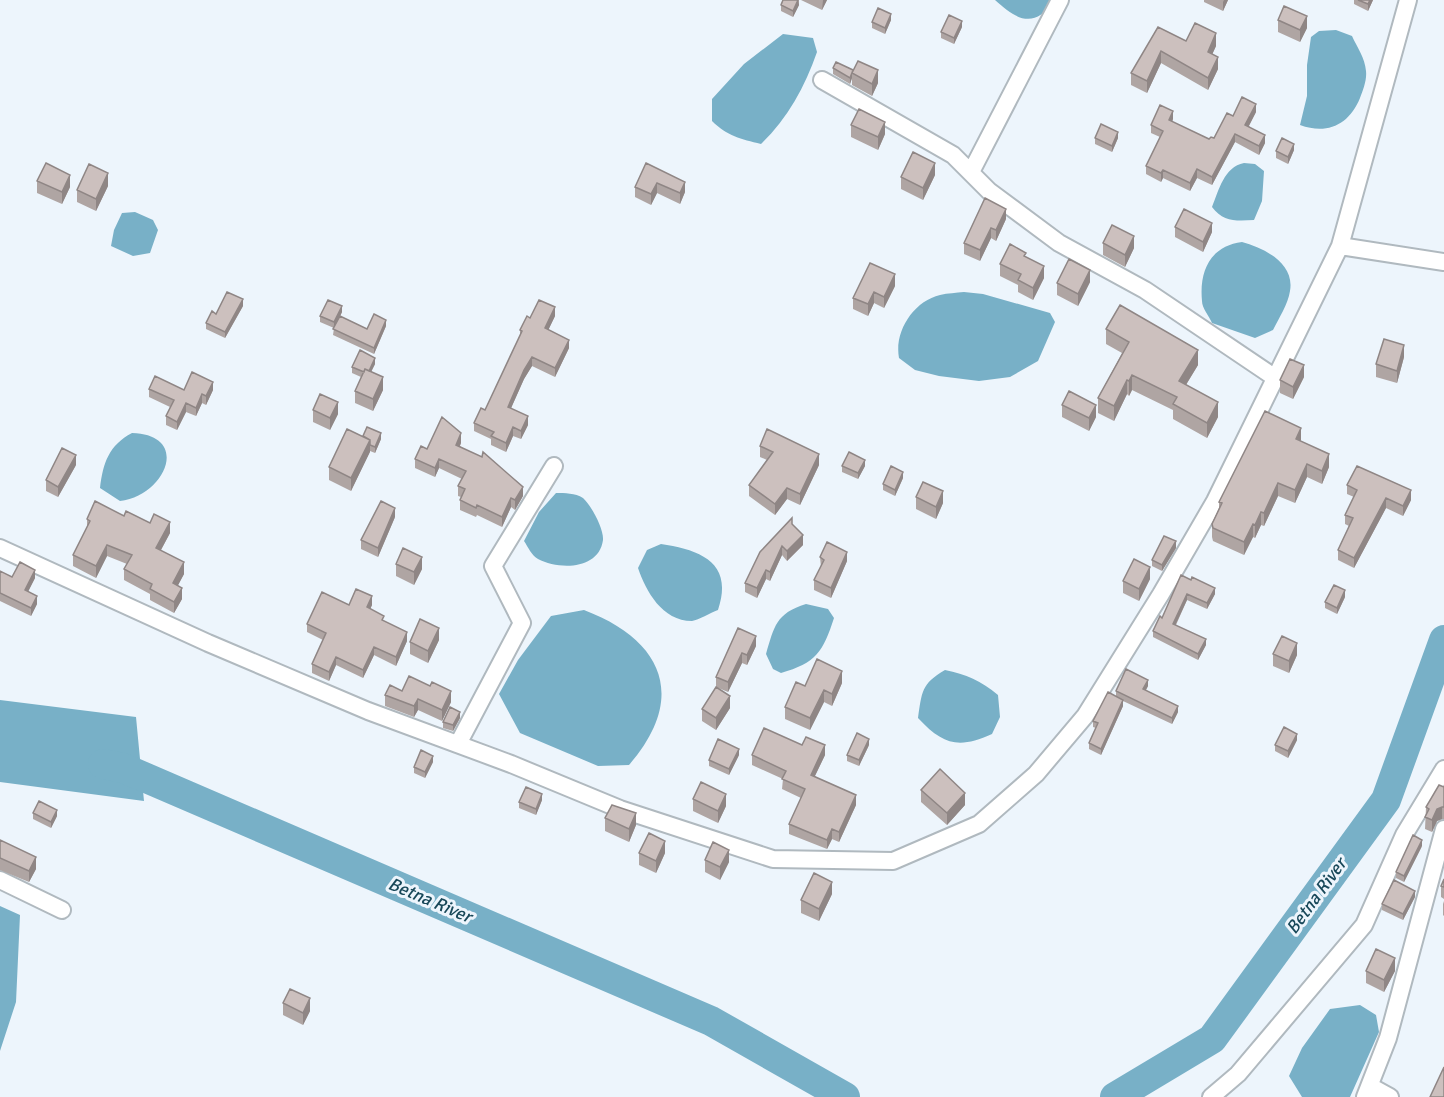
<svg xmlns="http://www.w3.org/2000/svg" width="1444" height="1097" font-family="Signika,sans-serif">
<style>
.water{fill:#78b0c7}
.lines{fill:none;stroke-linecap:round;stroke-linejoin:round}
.river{stroke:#78b0c7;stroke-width:30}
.minor-casing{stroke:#b0b9bf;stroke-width:20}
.minor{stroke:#fff;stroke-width:16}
.wall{fill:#afa5a3}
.shaded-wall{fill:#8f8685}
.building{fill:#ccc0be;stroke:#8f8685;stroke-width:1.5}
.labels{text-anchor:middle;stroke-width:6;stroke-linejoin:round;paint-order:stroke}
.water-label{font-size:18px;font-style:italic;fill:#184859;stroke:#edf5fc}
</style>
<rect width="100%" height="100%" fill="#edf5fc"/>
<!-- water -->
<path class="water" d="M995 0H1054C1035 29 1018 21 995 0Z
M1336 30 1352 36C1357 47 1365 58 1366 71 1367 80 1363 90 1360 98 1349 125 1327 135 1300 125L1307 96V65L1311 37 1319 31Z
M783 34 813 38 817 52C805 87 787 119 761 144 741 139 727 136 712 121V99L744 64Z
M1244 163 1255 164 1264 171 1262 201 1254 220C1236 221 1223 222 1212 207 1219 190 1224 167 1244 163Z
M135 212 153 220 158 230 150 253 133 256 111 246 114 230 122 213Z
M1242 242C1264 248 1295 263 1290 291 1288 304 1279 318 1273 330L1255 338 1212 323C1209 316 1202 308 1202 301 1199 270 1211 246 1242 242Z
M964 292 983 294 1050 313 1055 322 1038 361 1010 377 979 381 939 376 915 370 899 358C894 331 914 301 940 295 948 293 956 293 964 292Z
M132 433C192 435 165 496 120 501L100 488C103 463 109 445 132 433Z
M556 493C565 493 575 493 583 498 591 505 604 529 603 540 599 570 559 570 538 559 532 556 528 547 524 541L539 512Z
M661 544C700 550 734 562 718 610 710 613 699 620 692 621 662 621 646 591 638 568L647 550Z
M806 604 828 609 834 618C823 652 816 663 781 673L773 669 766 654C774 627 776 613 806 604Z
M584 610C663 640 688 697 629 765L598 766 520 733 499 694 518 660 551 616Z
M945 670C966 674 981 681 998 695L1000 717 992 734C959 749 943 745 918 718 922 692 921 684 945 670Z
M0 700 136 717 144 801 0 782Z
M0 906 20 915 16 1002 0 1051Z
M1360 1005 1376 1015 1379 1032 1350 1097H1302L1289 1076 1302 1048 1330 1009Z"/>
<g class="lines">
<!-- river -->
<path class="river" d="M103 764 123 768 711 1021 845 1097
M1115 1097 1212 1039 1386 800 1444 640"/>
<!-- minor casing -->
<g class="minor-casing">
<path id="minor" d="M822 80 953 155 989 191 1059 243 1145 290 1274 377
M971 172 1060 0
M1340 246 1444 262
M0 548 208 643 368 711 511 764 620 809 773 859 893 861 979 824 1036 774 1085 716 1161 594 1215 501 1340 246 1408 0
M458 744 522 623 493 566 554 466
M0 880 62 910
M1370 1086 1390 1097
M1211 1097 1238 1074 1364 925 1404 835 1444 769
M1365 1097 1388 1038 1444 829"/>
</g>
<!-- minor -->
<use href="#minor" class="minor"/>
</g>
<!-- wall -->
<path class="wall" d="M799 0V5L793 17 781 11V5Z
M801 0H827L822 10Z
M1204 0H1228L1223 11 1204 2Z
M1354 0H1373L1368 11 1354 4Z
M891 20 885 34 872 28V22Z
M1278 20 1307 28 1300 42 1278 32Z
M962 27 954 44 941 38V32Z
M1158 27 1186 41 1216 46 1212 54 1218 69 1208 90 1161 63 1147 93 1131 85V73Z
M836 62 878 83 872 96 852 85V78L850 84 833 74V68Z
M1256 112 1249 126 1265 143 1259 155 1235 142 1212 185 1197 178 1190 191 1163 178 1161 182 1146 174V166L1160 137 1151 133V125L1173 119 1172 122 1209 139 1214 138 1233 116Z
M851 125 885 134 878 150 851 137Z
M1095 138H1118L1112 152 1095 144Z
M1294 150 1288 164 1276 158V151Z
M646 163 685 192 680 204 657 193 651 205 635 197V187Z
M935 175 923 200 901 189V177Z
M37 181 70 187 62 204 37 193Z
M108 186 96 211 77 202V190Z
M1006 219 996 241 991 238 980 261 964 254V243Z
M1175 227 1212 232 1203 252 1175 237Z
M1103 243 1134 248 1125 267 1103 255Z
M1026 257 1044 278 1033 300 1018 292V285L1000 276V264Z
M1090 282 1078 306 1057 295V283Z
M895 286 884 308 874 303 868 316 853 309V298Z
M243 306 225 338 206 329V323L216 314Z
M342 312 340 316 367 329 386 326 374 354 333 335 334 328 320 322V316Z
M555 316 548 330 569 348 555 377 532 366 524 379 511 408 528 425 521 439 513 436 506 452 491 445V439L474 431V423L485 410 520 336V330L530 318Z
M1106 329 1198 365 1186 385 1218 417 1207 438 1173 419V410L1132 390 1129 396 1127 394 1114 421 1098 413V398L1122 353 1106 344Z
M1404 357 1397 383 1376 377V364Z
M375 364 371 372 383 390 373 411 355 403V391L361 377 352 373V367Z
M1304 377 1293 399 1280 393V380Z
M149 389 184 390H213L206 405 202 403 196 416 186 412 177 430 166 425V416L170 407 149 397Z
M1062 405 1096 417 1089 431 1062 417Z
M313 410 338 414 330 430 313 422Z
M363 436 381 439 375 453 370 451 351 491 329 480V467Z
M1301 441 1329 467 1322 484 1307 477 1295 503 1278 496 1264 526 1261 525 1255 538 1253 537 1244 555 1213 541 1212 537V524L1219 508V502Z
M461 443 460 446 523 496 515 510 511 507 502 527 477 515 476 517 460 510V500L461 497 458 496V486L462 479 439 468 435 477 415 468V459L427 449Z
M760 446 819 465 800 505 787 499 775 515 749 496V485L767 460 760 457Z
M76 465 58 497 46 491V480Z
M842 466H865L858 479 842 472Z
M903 478 895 496 883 490V484Z
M1347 485 1411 500 1403 516 1386 508 1354 568 1338 560V550L1349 526 1345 524V515L1354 497 1347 494Z
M916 497 943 503 936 519 916 509Z
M124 516 170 533 161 550 184 574 177 586 182 599 174 613 150 600V594L124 580V569L127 564 107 556 96 578 73 566V555L87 528V519Z
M395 517 378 557 361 549V540Z
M792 525 803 545 787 561 782 555 770 581 766 579 757 598 745 592V583Z
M1176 548 1162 571 1152 566V560Z
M820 557 847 561 831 598 814 590V580L821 567Z
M396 564 422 569 414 585 396 576Z
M0 571 12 577 35 578 28 591 37 604 31 616 0 601Z
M1181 575 1215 594 1207 609 1187 600 1176 625 1206 645 1198 660 1153 637V631L1162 618Z
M1150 579 1139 601 1123 593V581Z
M1345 597 1337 614 1325 608V602Z
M349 605H372L370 609 407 641 396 666 374 655 363 678 336 665 329 681 312 673V664L323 640 307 632V624Z
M738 628 756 646 747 665 742 663 728 692 716 687V677Z
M439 640 428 663 410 654V642Z
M1273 654 1297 655 1289 673 1273 666Z
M842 683 832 706 824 702 810 730 785 719V707L805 686Z
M430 686 451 702 442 721 418 710 414 717 385 706V695Z
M1148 686 1146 690 1178 712 1172 724 1123 701V706L1101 755 1089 749V743L1096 728 1093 727V721L1116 696V691Z
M730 708 716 730 702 721V709Z
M460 718 453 731 443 728V722Z
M1297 740 1288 758 1275 751V745Z
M869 745 859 766 847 761V755Z
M739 755 729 775 709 766V760Z
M752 755H825L815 776 856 805 839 842 832 839 827 849 789 834V824L801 798 782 789 783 779 752 765Z
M433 762 425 778 414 773V767Z
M1444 787V819H1442L1437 821 1432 832 1425 829 1426 807Z
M921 790 965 805 947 825 921 802Z
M693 799 726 806 718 823 693 811Z
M542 800 536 815 519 808V802Z
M33 813 57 816 51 828 33 819Z
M605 818 636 825 629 842 605 831Z
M0 840 36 869 29 882 0 870Z
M1422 846 1404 882 1396 878V872Z
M639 853H665L656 873 639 865Z
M705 860 729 862 720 880 705 872Z
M1444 879V899L1441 897V886Z
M832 894 819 921 801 913V900Z
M1415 897 1403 920 1382 910V904Z
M1444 901V916L1443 915V904Z
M1366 971H1395L1384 992 1366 983Z
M283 1003 310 1011 303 1025 283 1015Z"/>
<!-- shaded-wall -->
<path class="shaded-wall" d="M798 0 799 5 793 17V11Z
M823 0H827L822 10Z
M1224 0H1228L1223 11V2Z
M1370 0H1373L1368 11V4Z
M891 14V20L885 34V28Z
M1307 16V28L1300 42V30Z
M962 21V27L954 44V38Z
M1216 33V46L1208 64V52Z
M1161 51V63L1147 93V81Z
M1218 57V69L1208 90V78Z
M878 70V83L872 96V84Z
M852 73V78L850 84V78Z
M1256 104V112L1245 133V125Z
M1173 111V119L1169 129V120Z
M885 122V134L878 150V137Z
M1118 132V138L1112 152V146Z
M1235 134V142L1212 185V177Z
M1265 135V143L1259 155V146Z
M1294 144V150L1288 164V157Z
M935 163V175L923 200V188Z
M1197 169V178L1190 191V183Z
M1163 170V178L1161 182V173Z
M108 173V186L96 211V199Z
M70 175V187L62 204V192Z
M685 182V192L680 204V193Z
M657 183V193L651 205V194Z
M1006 209V219L996 241V230Z
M1212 223V232L1203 252V242Z
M991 228V238L980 261V250Z
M1134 236V248L1125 267V255Z
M1044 266V278L1033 300V288Z
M1090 270V282L1078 306V294Z
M895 274V286L884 308V297Z
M874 292V303L868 316V304Z
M243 299V306L225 338V332Z
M342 306V312L334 329V322Z
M555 307V316L545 337V328Z
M386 320V326L374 354V348Z
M569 340V348L555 377V368Z
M1404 345V357L1397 383V371Z
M1198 350V365L1179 396V381Z
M532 357V366L524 379 508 415V407L524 370Z
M375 358V364L367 380V374Z
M1304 365V377L1293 399V387Z
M1132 375V390L1129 396V381Z
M383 377V390L373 411V399Z
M1127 380V394L1114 421V406Z
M213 382V390L206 405V396Z
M202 394V403L196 416V408Z
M338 402V414L330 430V418Z
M1218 402V417L1207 438V423Z
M186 403V412L177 430V422Z
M1096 405V417L1089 431V418Z
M528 416V425L521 439V431Z
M513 427V436L506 452V443Z
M1301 428V441L1296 439Z
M381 433V439L375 453V447Z
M461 433V443L456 454V445Z
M370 440V452L351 491V478Z
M819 454V465L800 505V494Z
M1329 454V467L1322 484V471Z
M76 455V465L58 497V487Z
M439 459V468L435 477V468Z
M865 460V466L858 479V473Z
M1307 464V477L1295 503V490Z
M903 472V478L895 496V490Z
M1278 483V496L1264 526V513Z
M523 487V496L515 510V500Z
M787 488V499L775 515V504Z
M1411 490V500L1403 516V506Z
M943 491V503L936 519V507Z
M511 498V507L502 527V517Z
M1386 498V508L1354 568V558Z
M395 508V517L378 557V548Z
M1261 512V525L1255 538V525Z
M170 522V533L156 559V548Z
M1253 524V537L1244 555V542Z
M803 535V545L787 561V551Z
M1176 541V548L1162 571V565Z
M107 545V556L96 578V566Z
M782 546V555L770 581V572Z
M847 552V561L831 598V588Z
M422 557V569L414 585V572Z
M184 562V574L173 595V583Z
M1150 567V579L1139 601V589Z
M35 570V578L25 598V590Z
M766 570V579L757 598V588Z
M182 588V599L174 613V602Z
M1215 588V594L1207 609V603Z
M1345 590V597L1337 614V608Z
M1187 594V600L1173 630V624Z
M37 596V604L31 616V608Z
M372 596V605L367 616V607Z
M439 628V640L428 663V651Z
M407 632V641L396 666V657Z
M756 636V646L747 665V655Z
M1206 639V645L1198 660V654Z
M1297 643V655L1289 673V661Z
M374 647V655L363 678V670Z
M742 653V663L728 692V682Z
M336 657V665L329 681V672Z
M842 671V683L832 706V694Z
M1148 680V686L1143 695V689Z
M824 690V702L810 730V718Z
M451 691V702L442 721V710Z
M730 696V708L716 730V718Z
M418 699V710L414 717V706Z
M1123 700V706L1101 755V749Z
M1178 706V712L1172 724V718Z
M460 712V718L453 731V725Z
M1297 734V740L1288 758V751Z
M869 739V745L859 766V760Z
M825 745V755L811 784V775Z
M739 749V755L729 775V769Z
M433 756V762L425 778V772Z
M965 793V805L947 825V813Z
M542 794V800L536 815V809Z
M726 794V806L718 823V811Z
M856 795V805L839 842V832Z
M1442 807V819L1437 821 1432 832V820L1437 809Z
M57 810V816L51 828V822Z
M636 813V825L629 842V829Z
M832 829V839L827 849V840Z
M1422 840V846L1404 882V876Z
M665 841V853L656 873V861Z
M729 850V862L720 880V867Z
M36 857V869L29 882V871Z
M832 882V894L819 921V909Z
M1415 891V897L1403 920V914Z
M1395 958V971L1384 992V980Z
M310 998V1011L303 1025V1013Z"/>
<!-- building -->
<path class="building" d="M783 0H798L793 11 781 5Z
M1358 0H1370L1368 4Z
M1284 6 1307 16 1300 30 1278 20Z
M878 8 891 14 885 28 872 22Z
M949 15 962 21 954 38 941 32Z
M1195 23 1216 33 1208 52 1218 57 1208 78 1161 51 1147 81 1131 73 1158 27 1186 41Z
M858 61 878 70 872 84 852 73Z
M836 62 853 70 850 78 833 68Z
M1242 97 1256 104 1245 125 1265 135 1259 146 1235 134 1212 177 1197 169 1190 183 1163 170 1161 173 1146 166 1163 131 1151 125 1160 105 1173 111 1169 120 1209 139 1211 137 1214 138 1227 113 1233 116Z
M859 109 885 122 878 137 851 125Z
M1101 124 1118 132 1112 146 1095 138Z
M1282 138 1294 144 1288 157 1276 151Z
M913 152 935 163 923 188 901 177Z
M46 163 70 175 62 192 37 181Z
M646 163 685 182 680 193 657 183 651 194 635 187Z
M89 164 108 173 96 199 77 190Z
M985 198 1006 209 996 230 991 228 980 250 964 243Z
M1184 209 1212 223 1203 242 1175 227Z
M1112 225 1134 236 1125 255 1103 243Z
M1010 244 1026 253 1024 256 1044 266 1033 288 1018 280 1021 274 1000 264Z
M1069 259 1090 270 1078 294 1057 283Z
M870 263 895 274 884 297 874 292 868 304 853 298Z
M227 292 243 299 225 332 206 323 212 311 216 314Z
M328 300 342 306 334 322 320 316Z
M539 300 555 307 545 328 569 340 555 368 532 357 524 370 508 407 528 416 521 431 513 427 506 443 491 436 494 432 474 423 481 408 485 410 522 331 520 330 527 316 530 318Z
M1120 305 1198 350 1179 381 1218 402 1207 423 1173 404 1177 397 1132 375 1129 381 1127 380 1114 406 1098 398 1129 342 1106 329Z
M374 314 386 320 374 348 333 329 340 316 367 329Z
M1384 339 1404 345 1397 371 1376 364Z
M360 350 375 358 369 371 365 369 364 372 352 367Z
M1290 359 1304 365 1293 387 1280 380Z
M365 369 383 377 373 399 355 391Z
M192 372 213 382 206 396 202 394 196 408 186 403 177 422 166 416 174 400 149 389 155 376 184 390Z
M1069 391 1096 405 1089 418 1062 405Z
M320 394 338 402 330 418 313 410Z
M1265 411 1301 428 1296 439 1329 454 1322 471 1307 464 1295 490 1278 483 1264 513 1261 512 1255 525 1253 524 1244 542 1213 528 1212 524 1222 503 1219 502Z
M442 417 461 433 456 445 482 457 483 452 523 487 515 500 511 498 502 517 477 505 476 508 460 500 465 489 458 486 466 471 439 459 435 468 415 459 421 446 427 449Z
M367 427 381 433 375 447 370 445V440L363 436Z
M347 429 370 440 351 478 329 467Z
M767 429 819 454 800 494 787 488 775 504 749 485 773 452 760 446Z
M62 448 76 455 58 487 46 480Z
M849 452 865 460 858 473 842 466Z
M891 466 903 472 895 490 883 484Z
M1357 466 1411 490 1403 506 1386 498 1354 558 1338 550 1353 518 1345 515 1357 490 1347 485Z
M923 482 943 491 936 507 916 497Z
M95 501 124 516 126 511 150 523 154 514 170 522 156 548 184 562 173 583 182 588 174 602 150 589 152 584 124 569 132 555 107 545 96 566 73 555 90 521 87 519Z
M381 501 395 508 378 548 361 540Z
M792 518V524L803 535 787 551 782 546 770 572 766 570 757 588 745 583 760 552Z
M1164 536 1176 541 1162 565 1152 560Z
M827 542 847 552 831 588 814 580 824 560 820 557Z
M403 548 422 557 414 572 396 564Z
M1134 559 1150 567 1139 589 1123 581Z
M20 562 35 570 25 590 37 596 31 608 0 593V571L12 577Z
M1181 575 1191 580 1192 577 1215 588 1207 603 1187 594 1173 624 1206 639 1198 654 1153 631 1160 616 1162 618Z
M1334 585 1345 590 1337 608 1325 602Z
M356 589 372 596 367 607 384 616 382 620 407 632 396 657 374 647 363 670 336 657 329 672 312 664 326 633 307 624 322 592 349 605Z
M420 619 439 628 428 651 410 642Z
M738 628 756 636 747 655 742 653 728 682 716 677Z
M1282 636 1297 643 1289 661 1273 654Z
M817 659 842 671 832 694 824 690 810 718 785 707 796 682 805 686Z
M1126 669 1148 680 1143 689 1178 706 1172 718 1116 691Z
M409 676 430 686 432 682 451 691 442 710 418 699 414 706 385 695 390 685 402 691Z
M716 687 730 696 716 718 702 709Z
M1108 692 1123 700 1101 749 1089 743 1098 723 1093 721Z
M450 707 460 712 453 725 443 722Z
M1284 727 1297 734 1288 751 1275 745Z
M764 728 802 745 806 737 825 745 811 775 856 795 839 832 832 829 827 840 789 824 805 789 782 779 786 771 752 755Z
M857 733 869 739 859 760 847 755Z
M718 739 739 749 729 769 709 760Z
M421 750 433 756 425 772 414 767Z
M940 769 965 793 947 813 921 790Z
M701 782 726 794 718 811 693 799Z
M1439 785 1444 787V807H1442L1437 809 1432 820 1425 817 1429 809 1426 807Z
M526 787 542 794 536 809 519 802Z
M39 801 57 810 51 822 33 813Z
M612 805 636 813 629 829 605 818Z
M649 833 665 841 656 861 639 853Z
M1413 835 1422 840 1404 876 1396 872Z
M0 840 36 857 29 871 0 858Z
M713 842 729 850 720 867 705 860Z
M814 873 832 882 819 909 801 900Z
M1444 879V887L1441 886Z
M1394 880 1415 891 1403 914 1382 904Z
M1376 949 1395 958 1384 980 1366 971Z
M290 989 310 998 303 1013 283 1003Z
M1444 1067V1097H1430Z"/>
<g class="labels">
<!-- water labels -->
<g class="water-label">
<text transform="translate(1316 896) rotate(-54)" y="6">Betna River</text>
<text transform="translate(430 900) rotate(23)" y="6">Betna River</text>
</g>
</g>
</svg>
